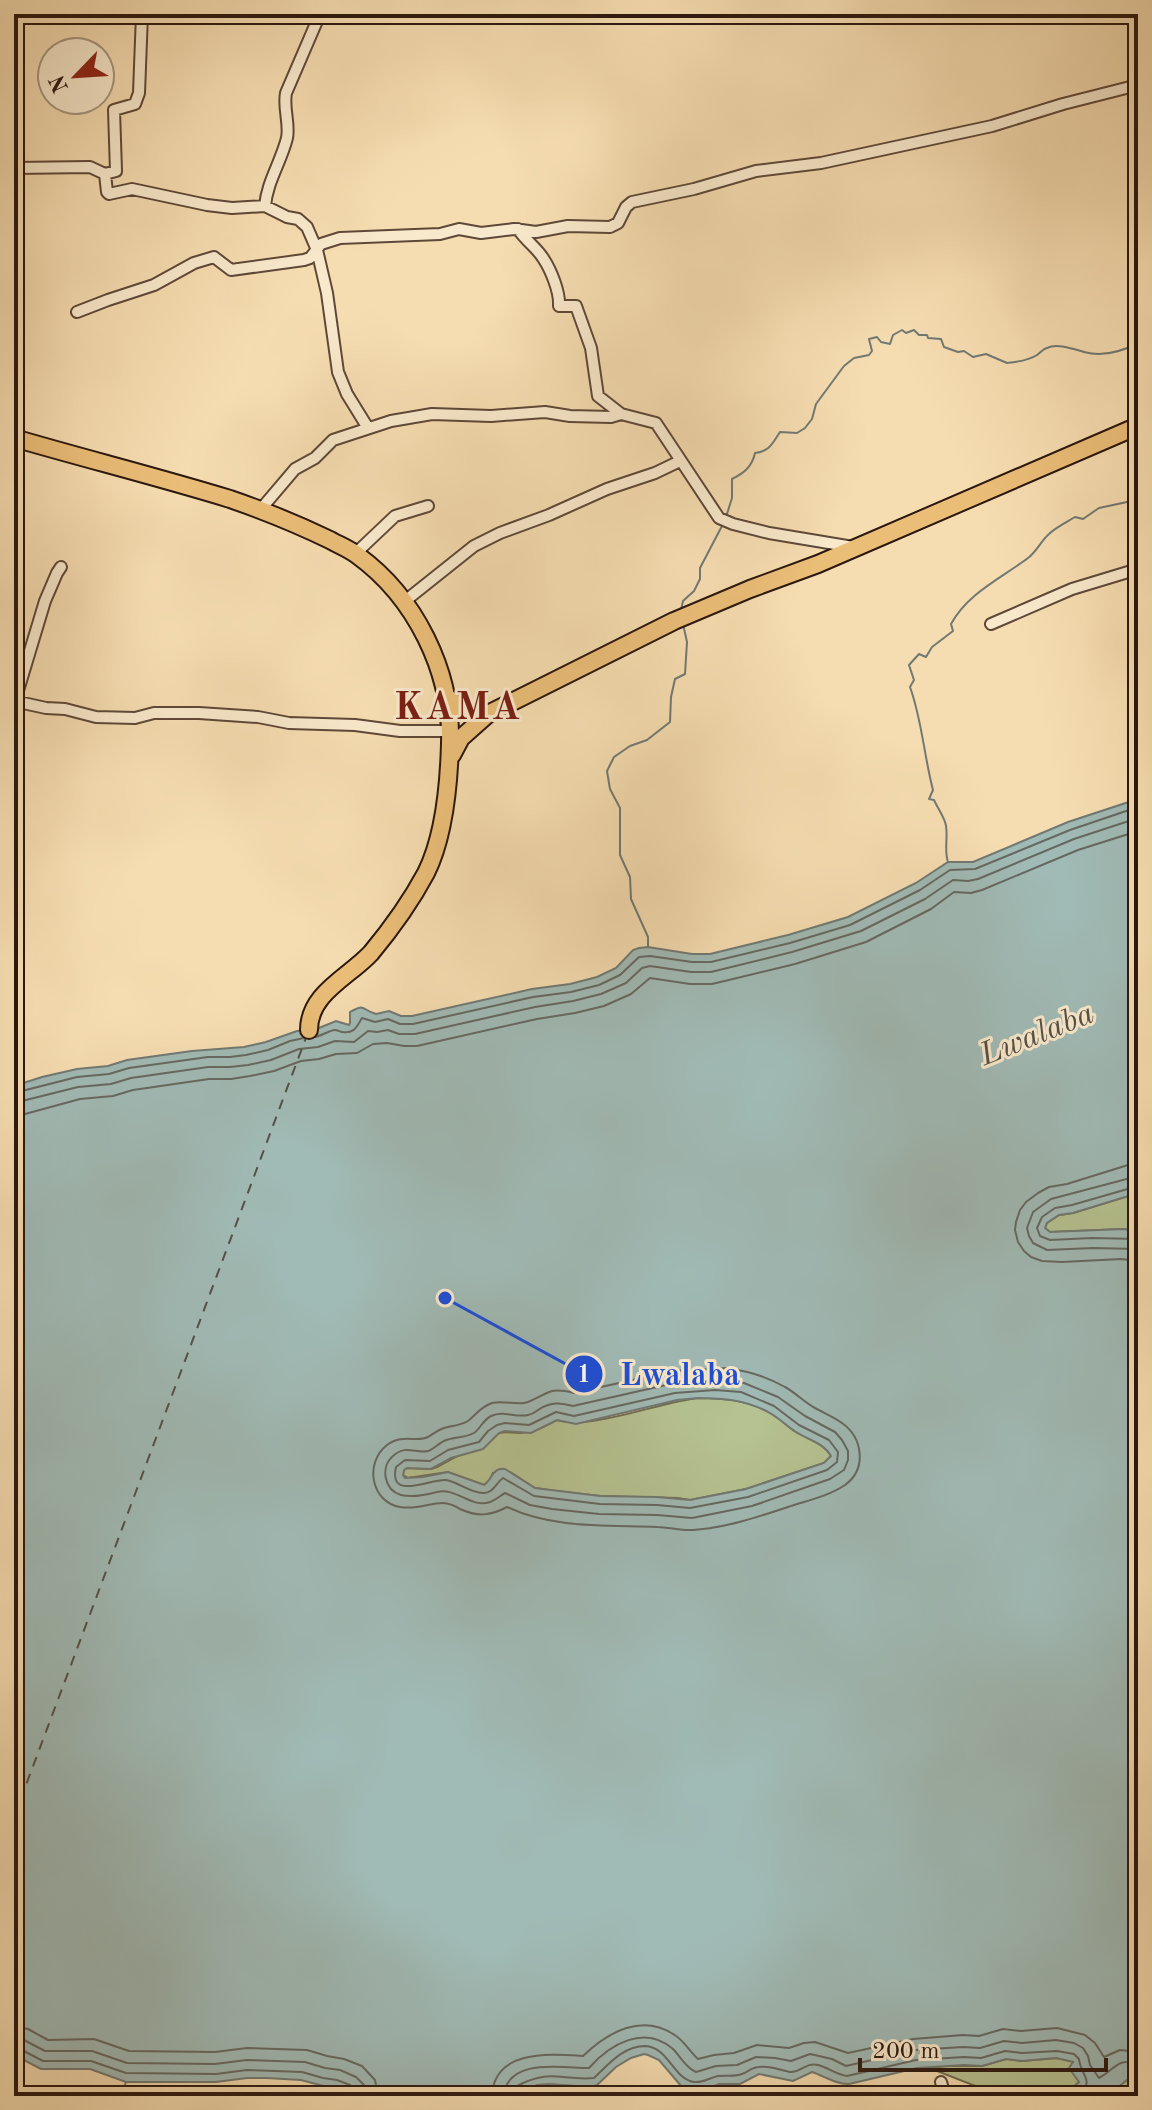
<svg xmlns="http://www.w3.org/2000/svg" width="1152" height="2110" font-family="'Old Standard TT',serif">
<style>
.green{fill:#b6c291;stroke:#706c50;stroke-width:2}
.water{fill:#a0bab5;stroke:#717973;stroke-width:2;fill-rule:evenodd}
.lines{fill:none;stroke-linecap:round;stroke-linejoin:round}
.shore{stroke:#666862;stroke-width:2}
.stream{stroke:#717973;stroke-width:2}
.ferry{stroke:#545049;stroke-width:2;stroke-dasharray:10 8;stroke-linecap:butt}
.street-casing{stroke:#5e4838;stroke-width:14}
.primary-casing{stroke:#2b170f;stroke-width:20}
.street{stroke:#f9e9cc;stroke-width:10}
.primary{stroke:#ebbe78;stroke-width:16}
.labels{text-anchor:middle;stroke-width:6;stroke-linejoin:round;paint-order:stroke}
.water-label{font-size:32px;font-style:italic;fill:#545049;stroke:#f9e9cc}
.district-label{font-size:38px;font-weight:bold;letter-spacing:2px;fill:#7a1f14;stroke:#f9e9cc}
.leader{fill:none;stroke:#1d4ed8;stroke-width:3}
.callout-dot{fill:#1d4ed8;stroke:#f9e9cc;stroke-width:3}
.mark-label{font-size:24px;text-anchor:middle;font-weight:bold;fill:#fff}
.callout-label{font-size:32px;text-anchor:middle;font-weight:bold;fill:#1d4ed8;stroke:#f9e9cc;stroke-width:6;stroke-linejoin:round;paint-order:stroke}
</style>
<rect width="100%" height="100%" fill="#f6ddb1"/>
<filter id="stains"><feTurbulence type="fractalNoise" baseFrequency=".0025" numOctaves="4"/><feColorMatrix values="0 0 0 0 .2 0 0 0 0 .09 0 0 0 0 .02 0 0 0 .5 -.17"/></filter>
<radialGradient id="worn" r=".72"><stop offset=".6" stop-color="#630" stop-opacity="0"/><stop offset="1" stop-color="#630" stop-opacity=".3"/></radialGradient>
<!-- green -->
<path class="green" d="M1138 1193V1232L1124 1229 1050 1232 1045 1228 1047 1223 1059 1215 1073 1213Z
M698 1398C724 1398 747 1400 770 1413 779 1418 787 1426 796 1432 807 1439 824 1443 831 1456L824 1463 746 1489 690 1500 678 1498 600 1496 555 1491 535 1488 510 1472 493 1473 490 1480 484 1485 448 1472 408 1478 403 1475 404 1470 407 1468 431 1469 437 1467 499 1433C507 1431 511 1433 519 1433 534 1433 545 1426 557 1420 591 1430 660 1402 698 1398Z
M1056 2058 1138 2072V2096H1001L932 2069 909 2070 945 2066H982L1006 2059 1022 2061Z"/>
<!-- water -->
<path class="water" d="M1138 799V1193L1073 1213 1059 1215 1047 1223 1045 1228 1050 1232 1124 1229 1138 1232V2086L1127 2080 1115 2090 1112 2096H1062L1079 2082 1069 2068 1073 2062 1056 2058 1022 2061 1006 2059 982 2066 964 2065 917 2068 849 2084C837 2085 824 2076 812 2072L793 2081 759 2074 740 2084H719L707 2089 694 2090 682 2087 659 2060 648 2055 644 2054 631 2058 616 2067 597 2085 591 2087 549 2084 537 2085 523 2092 507 2096H361L301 2080 266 2078H247L216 2082H126L90 2069H41L14 2055V1086L42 1077 77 1069 108 1066 127 1060 192 1051 244 1047 266 1042 297 1031 314 1030 336 1021 349 1025 350 1023V1012C365 1003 362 1010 376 1014L389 1011 401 1016H412L532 989 570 984 597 977 616 968 633 950 639 948 648 947 692 954H710L788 935 848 917 916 883 948 862H973L1068 822ZM698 1398C724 1398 747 1400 770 1413 779 1418 787 1426 796 1432 807 1439 824 1443 831 1456L824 1463 746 1489 690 1500 657 1497 600 1496 535 1488 505 1469C492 1467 493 1479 484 1485L448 1472 423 1477 405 1478 403 1475 404 1470 407 1468 431 1469 451 1458 483 1449 499 1433 505 1431 531 1433 557 1420 576 1424 677 1400Z"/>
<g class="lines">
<!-- shore -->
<path class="shore" d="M315 1037C321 1036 330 1030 335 1030 338 1030 340 1032 342 1032 355 1034 357 1026 362 1018L375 1022 388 1019 400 1024H413L533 997 571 992 599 985 620 975 639 957 650 956 692 962H711L790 943 850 925 920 890 950 870 975 869 1070 830 1138 807
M14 1093 77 1077 109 1074 129 1068 208 1057H230L246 1055 268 1050 290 1041 304 1038
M14 1103 78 1087 111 1084 131 1078 208 1067H230L248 1065 271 1060 299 1049 318 1047 335 1041 354 1042 368 1031 377 1032 388 1030 399 1034H415L535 1007 573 1001 601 994 626 983 642 968 650 966 691 972H711L792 952 861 931 925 899 953 880 968 881 978 879 1074 839 1138 818
M14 1115 25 1114 80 1099 113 1096 133 1090 209 1079H231L250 1076 274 1071 301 1061 319 1059 336 1054 357 1053 373 1044 387 1043 404 1046H417L537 1019 575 1013 604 1006 631 994 650 978 690 984H712L795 964 866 942 931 909 954 892 971 893 982 890 1078 850 1138 831
M1138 1164 1128 1165 1067 1184 1049 1187 1038 1193 1026 1202 1020 1210 1016 1222 1015 1230 1018 1242 1024 1251 1031 1257 1042 1261 1062 1262 1121 1259 1138 1261
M1138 1176 1051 1199 1033 1212 1027 1228 1029 1236 1033 1243 1047 1250 1093 1248 1138 1249
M1138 1186 1072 1205 1055 1208 1042 1217 1037 1228 1040 1236 1050 1240 1092 1238 1138 1239
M727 1368C747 1371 768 1377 785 1387 796 1393 804 1402 815 1408 824 1413 834 1417 842 1423 863 1438 867 1469 845 1485 829 1496 806 1501 788 1507 758 1517 725 1528 693 1530 681 1531 669 1527 657 1527 607 1525 553 1529 507 1507 490 1516 478 1517 460 1509 456 1506 448 1503 443 1503 429 1503 417 1510 400 1507 371 1502 364 1463 387 1445 403 1433 416 1443 428 1437 433 1434 438 1430 444 1428 451 1426 462 1425 468 1421 476 1415 480 1407 492 1403 504 1400 519 1406 528 1402 550 1393 548 1387 574 1393L673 1371Z
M725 1380 744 1383 778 1397 805 1416 835 1432 842 1440 848 1451V1460L844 1470 830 1479 752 1506 692 1518 657 1515 599 1514 552 1509 530 1505 505 1493C501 1495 496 1500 490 1502 472 1509 456 1487 437 1492 426 1495 413 1498 401 1495 384 1490 380 1467 393 1456 406 1444 416 1454 428 1451 434 1449 439 1443 444 1441 453 1437 465 1438 474 1433 480 1429 483 1420 491 1416 504 1410 515 1418 528 1415 533 1414 534 1413 538 1410 550 1402 560 1402 573 1406L675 1383Z
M715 1390 741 1392 774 1406 799 1425 829 1440 838 1452 837 1462 827 1470 748 1497 690 1508 657 1505 600 1504 534 1496 503 1478C497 1482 493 1493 484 1493 471 1494 459 1482 446 1480 432 1478 388 1502 396 1467L405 1460 430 1461 448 1450 479 1442 488 1431 497 1425 505 1423 529 1425 556 1412 574 1416 675 1393Z
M14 2026 28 2029 48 2040 94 2039 129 2051 215 2052 247 2048 307 2050 327 2056 344 2059 362 2066 375 2080 378 2096
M14 2038 24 2040 45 2051H92L127 2063 215 2064 247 2060 305 2062 325 2068 340 2070 356 2077 364 2085 366 2096
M14 2048 20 2049 43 2061H91L126 2073 216 2074 247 2070 302 2072 323 2078 337 2080 350 2085 355 2090 356 2096
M492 2096C494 2049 550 2054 583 2056 608 2032 643 2012 676 2036 685 2042 690 2052 698 2059L714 2055 734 2053 757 2045 789 2048 804 2043 815 2042 848 2053 913 2039 963 2035 979 2036 1003 2029 1021 2031 1057 2028 1085 2035 1095 2043 1104 2057 1120 2050 1138 2052
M504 2096C507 2057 563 2068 589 2068 610 2044 645 2024 673 2049 681 2057 685 2067 696 2072L716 2066 737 2065 756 2057 775 2058 791 2061 810 2054 832 2059 846 2066 915 2050 963 2047 980 2048 1004 2041 1022 2043 1056 2040 1074 2043 1083 2048 1088 2056 1090 2065 1099 2078C1115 2070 1117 2056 1138 2065
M514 2096 517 2086C550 2068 562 2081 594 2078 608 2065 623 2046 645 2046 669 2047 673 2079 694 2082 703 2083 709 2078 718 2076 726 2075 735 2077 742 2074 748 2072 752 2067 759 2067 770 2065 779 2070 790 2072 800 2073 806 2062 818 2065 829 2068 837 2075 847 2076L916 2060 964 2057 981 2058 1005 2051 1022 2053 1057 2051 1074 2054 1079 2059C1081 2078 1097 2080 1076 2096"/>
<!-- stream -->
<path class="stream" d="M726 517 732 498V479C744 473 752 467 755 453 770 451 772 444 780 432L797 433 805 428 812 419 816 404 844 366 854 358 869 355 872 351 869 339 877 337 881 342 890 344 893 335 902 330 906 333 914 330 919 335H927L928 338 941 339 944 347 958 352 964 351 973 357 986 354 1007 363C1016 362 1028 361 1037 355 1040 353 1043 349 1047 348 1057 343 1073 349 1084 352 1103 357 1121 352 1138 343
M681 610 683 601 694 591 700 579V568L723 524
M948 862C944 851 948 838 946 826 945 818 938 809 934 800L929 799 933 790C924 756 922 720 910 687L914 680 909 665 919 654 926 657 932 647 953 631 951 624C968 593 1000 579 1028 558 1037 551 1041 541 1049 534 1056 527 1067 522 1075 517L1083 519 1099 508 1127 502 1138 495
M648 947V937L631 899 630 877 620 855V808L610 789 607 771 614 757 630 746 647 740 670 722 671 697 675 679 685 674 687 642 683 624
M121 2096 126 2082"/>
<!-- ferry -->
<path class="ferry" d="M14 1817 307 1035"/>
<!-- street casing -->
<g class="street-casing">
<path id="street" d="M142 14 139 93 135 104 114 110 116 171 105 174 107 192 109 194 132 189 207 205 232 208 265 206 287 217 298 219 307 227 317 250 327 293 338 372 347 394 368 428
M14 168 90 167 105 174
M265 206C267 182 281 162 287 138 290 124 283 108 286 93L320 14
M518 229C525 240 536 247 543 258 551 270 560 292 559 306H576L591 348 598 396 621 414
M77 312 108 300 154 285 194 263 214 257 231 270 304 260 310 258 321 244 340 238 440 234 459 229 481 233 514 229 536 232 568 226 610 227 618 223 626 207 632 202 694 189 756 171 821 163 992 126 1063 104 1138 85
M261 509 295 469 315 458 333 440 391 421 432 414 491 416 545 412 570 416 611 417 621 414 656 423 719 518 733 524 769 533 853 547
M356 553 395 516 428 506
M405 601 474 546 500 533 549 515 607 489 655 473 680 461
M991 624 1072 589 1138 569
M14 701 46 708 65 709 96 717 135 718 154 713H199L258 717 289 723 355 725 400 731H450
M14 704 45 601 57 573 61 567
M941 2082 945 2096"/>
</g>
<!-- primary casing -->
<g class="primary-casing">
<path id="primary" d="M14 438C86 459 158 477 230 499 265 511 297 524 330 540 339 545 349 549 357 555 415 597 452 671 450 743 449 783 444 837 426 873 411 901 391 929 371 953 349 977 309 993 309 1030
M447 697 465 711 488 714
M452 755 461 738 488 714 674 621 750 589 818 564 1138 426"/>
</g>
<!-- street -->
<use href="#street" class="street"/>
<!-- primary -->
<use href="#primary" class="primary"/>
</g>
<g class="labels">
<!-- water labels -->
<g class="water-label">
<text transform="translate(1036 1033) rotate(-22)" y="11">Lwalaba</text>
</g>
<!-- district labels -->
<g class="district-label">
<text x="458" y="719">KAMA</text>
</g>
</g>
<!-- callouts -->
<path class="leader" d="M445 1298L584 1374"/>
<g class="callout-dot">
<circle cx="445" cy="1298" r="8"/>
<circle cx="584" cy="1374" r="20"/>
</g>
<g class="mark-label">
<text x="584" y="1382">1</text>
</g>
<g class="callout-label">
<text x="680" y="1385">Lwalaba</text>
</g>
<!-- margin -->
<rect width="1152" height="2110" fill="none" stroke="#f6ddb1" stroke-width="48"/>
<rect x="16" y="16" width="1120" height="2078" fill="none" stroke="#2b170f" stroke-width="4"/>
<rect x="24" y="24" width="1104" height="2062" fill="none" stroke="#2b170f" stroke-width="2"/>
<!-- north arrow -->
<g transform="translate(76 76) rotate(245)"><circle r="38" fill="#f9e9cc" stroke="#a79580" stroke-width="2"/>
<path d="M0-6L14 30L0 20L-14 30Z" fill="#8f2418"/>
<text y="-12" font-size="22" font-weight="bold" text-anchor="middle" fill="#2b170f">N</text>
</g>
<!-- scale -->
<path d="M860 2058v12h246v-12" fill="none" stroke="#2b170f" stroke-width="4"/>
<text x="872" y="2058" font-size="24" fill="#2b170f" stroke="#f9e9cc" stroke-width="6" paint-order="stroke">200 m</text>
<rect width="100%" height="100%" filter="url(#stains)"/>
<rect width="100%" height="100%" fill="url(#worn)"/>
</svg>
